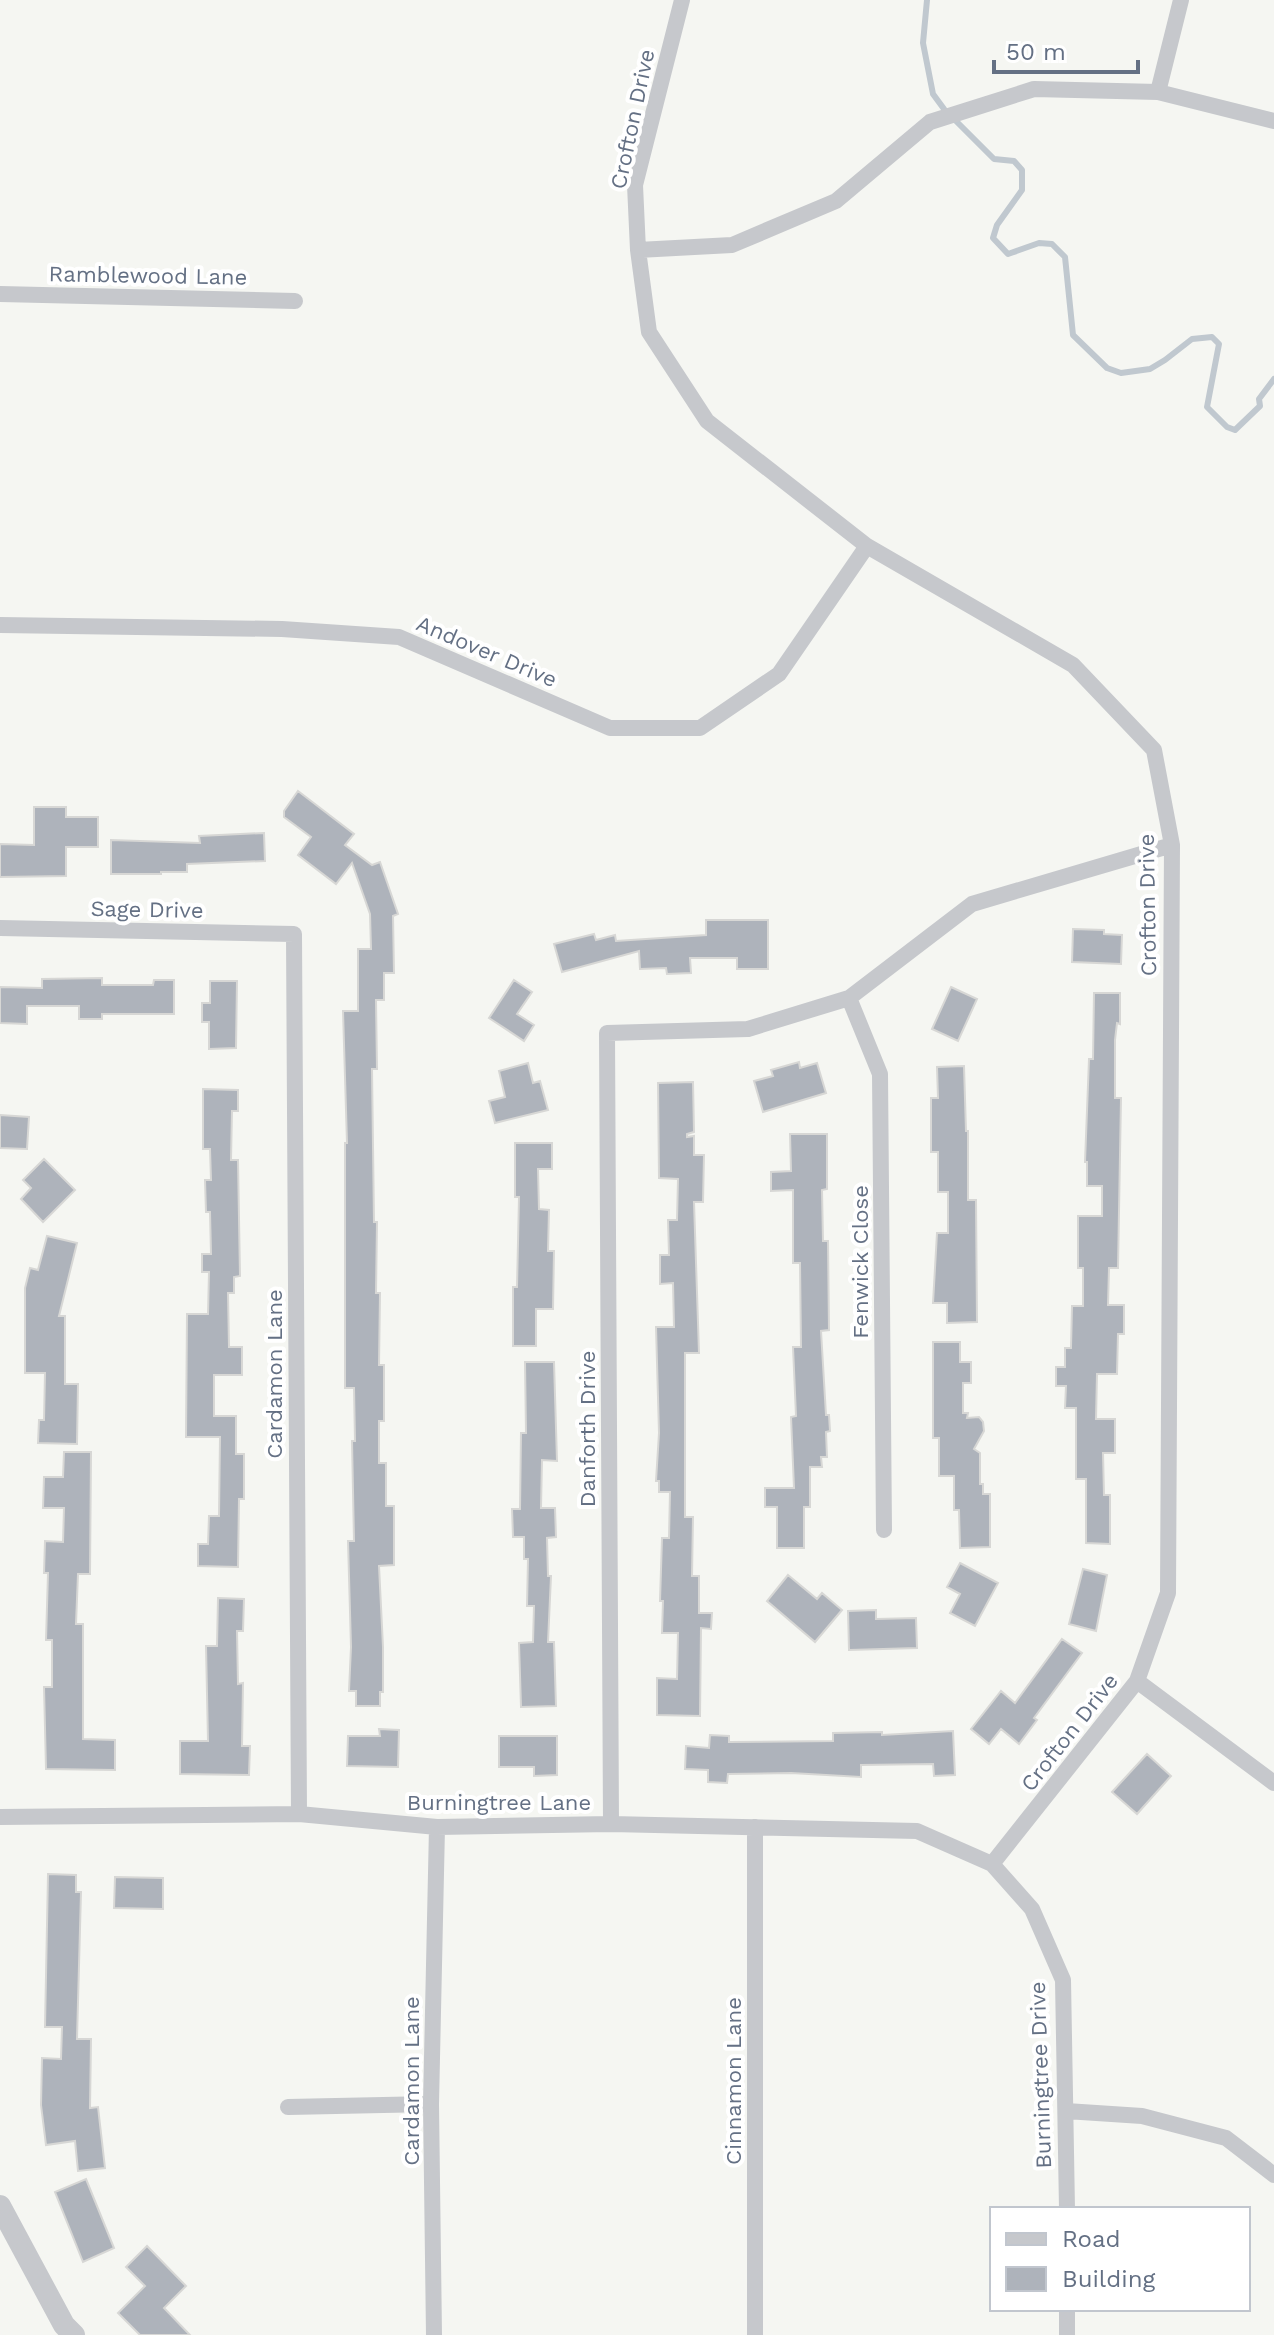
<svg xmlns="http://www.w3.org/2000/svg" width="1274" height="2335" font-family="'Work Sans',sans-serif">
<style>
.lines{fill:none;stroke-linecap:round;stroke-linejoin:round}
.stream{stroke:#c0c8cf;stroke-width:6}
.building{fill:#aeb3bb;stroke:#d7d7d5;stroke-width:2}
.minor{stroke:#c6c8cc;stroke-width:16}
.tertiary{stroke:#c6c8cc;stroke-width:22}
.labels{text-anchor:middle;stroke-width:8;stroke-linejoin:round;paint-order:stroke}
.street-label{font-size:22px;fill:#647084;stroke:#fff}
</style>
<rect width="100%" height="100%" fill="#f5f6f2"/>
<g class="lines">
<!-- stream -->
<path class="stream" d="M927 0 923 43 933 94 944 109 994 159 1014 161 1022 170V190L997 225 993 238 1008 254 1039 243 1052 244 1065 257 1073 335 1107 368 1121 373 1150 369 1165 360 1192 339 1212 337 1219 344 1207 407 1227 427 1235 430 1260 406 1259 399 1274 379"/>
</g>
<!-- building -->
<path class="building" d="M298 791 354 834 345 845 372 865 380 862 398 914 393 916 394 973H384V1000H376L377 1069H372L374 1222H377L376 1293H380L379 1365H384V1421H379V1463H386V1506H394V1565L379 1566 383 1647V1692H380V1706H356V1691H349L351 1647 348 1541H354L352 1441H355L354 1388H345V1143H347L343 1011H358V949H371L370 914 352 863 336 884 298 855 311 837 284 817V811Z
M34 807H66V817H98V847H66V876L0 877V844L34 845Z
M264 833 265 861 187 864V872H161V874H111V840L200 843 199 836Z
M706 920H768V969H737V958H690L691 973 667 974 666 968 640 969 639 951 562 972 554 944 594 934 596 940 615 935 616 941 706 935Z
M1073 929 1104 930V934L1122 935 1121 964 1072 962Z
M102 978V985H153L154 980H174V1014H102V1019H79V1006H27V1024L0 1023V987L42 988V979Z
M514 980 532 992 517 1014 534 1025 524 1041 489 1018Z
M210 981H237L236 1048 209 1049V1022H202V1003H210Z
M951 987 977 999 958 1041 932 1029Z
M1094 993H1120V1024L1117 1023 1115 1040V1098H1121L1118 1268H1109L1108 1305H1124V1334H1118L1117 1374H1097L1096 1419H1115V1453H1103L1104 1495H1110V1544L1086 1543V1479H1076V1408H1065L1066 1386H1056V1367H1065V1348H1071L1072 1306H1083V1268H1078V1216H1102V1186H1087V1162H1085L1089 1059H1093Z
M799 1062 800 1068 817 1063 826 1093 763 1112 754 1081 773 1076 771 1070Z
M528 1063 533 1083 540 1081 548 1110 495 1123 489 1101 505 1097 499 1071Z
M964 1066 966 1131H968V1200H976L977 1322 947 1323V1303H933L937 1233H948V1192H938V1152H931V1098H938L937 1067Z
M693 1082 694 1132 687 1134V1137L694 1136V1155H704L703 1202H694L699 1353H685V1517H693L692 1576H699V1613H712L711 1629 701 1628 700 1716 657 1715V1678L677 1679 678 1633H662L663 1601H660L662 1538H669L670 1492H659V1481H656L659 1433 656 1327H674L673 1283 660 1284V1255H669L668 1220H677L678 1179 659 1178 658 1083Z
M203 1089 238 1090V1111H232L231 1160H238L240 1276 234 1277V1293H228L229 1347H242V1375H214V1416H236V1454H244V1499H239L238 1567 198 1566V1544H208L209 1516H219L220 1437H186L187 1314H208L209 1272H202V1254H211L210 1212H206L205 1180H211L210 1149H203Z
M0 1115 29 1117 27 1149 0 1148Z
M790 1134H827V1189L822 1190 823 1241H828L829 1330 821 1331 826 1415H829L830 1431 826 1432 827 1457H821L822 1467H810V1507H804V1548H777V1507H765V1488H794L791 1417 796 1416 793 1347H801L800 1263H793V1190L771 1191V1172L791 1171Z
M515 1143H552V1169H538L539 1209 549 1210 548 1251H554L553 1309H536V1346H513V1287H517L519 1197H515Z
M44 1159 75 1190 43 1222 21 1199 31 1188 23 1180Z
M47 1236 77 1243 59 1316H65V1384H78L77 1444 38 1443 39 1420H44L45 1373H25V1288L30 1268 38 1270Z
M933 1342H960V1362H971V1383H963V1413H968L967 1418 979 1417 983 1422 984 1431 974 1449 980 1453V1484H983V1494H990V1547L960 1548 959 1510H954V1476H939V1438H933Z
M525 1362H554L557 1461 542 1460 541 1508H555L556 1537 547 1538 548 1576H551L548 1642H554L556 1706 521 1707 519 1643 533 1642 534 1606H527L528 1559H524V1537H513L512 1509H520L521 1433H526Z
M64 1452H91L90 1574H78L76 1624H83V1739L115 1740V1770L46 1769 44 1687H52V1640H46L48 1573H44L45 1541 63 1542 64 1508H43L44 1477H63Z
M960 1563 998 1583 975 1626 950 1613 960 1594 947 1587Z
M1083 1569 1107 1575 1096 1631 1069 1624Z
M788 1575 817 1599 822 1593 842 1610 815 1642 767 1601Z
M218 1598 244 1599 243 1631H237L238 1684 243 1683 242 1746H250L249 1775 180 1774V1741H208L206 1646H217Z
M876 1610V1619L916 1618 917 1648 849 1650 848 1611Z
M1062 1639 1082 1653 1034 1718 1037 1720 1019 1744 1001 1729 989 1744 971 1729 1001 1691 1015 1703Z
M379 1729 399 1730 398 1767 347 1766 348 1736H380Z
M953 1731 955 1775 934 1776 933 1764 861 1765V1777L791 1773 728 1774 727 1783 708 1782V1770L685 1769 686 1746 709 1748 710 1735 729 1736V1742L833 1741V1733L882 1732V1735Z
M499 1736H557V1775L534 1776V1767H499Z
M1147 1754 1171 1776 1137 1814 1112 1792Z
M48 1874 76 1875V1892H81L77 2039H91L90 2108 98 2107 105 2168 78 2171 75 2141 46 2145 41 2105 42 2058 61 2059 62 2027H45Z
M115 1877 163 1878V1909L114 1908Z
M86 2179 114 2248 83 2262 55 2192Z
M147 2246 186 2286 164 2308 190 2335H140L118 2313 145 2286 126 2267Z"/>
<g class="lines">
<!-- minor -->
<path class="minor" d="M682 0 635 185 638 250 649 332 707 421 867 546 1073 665 1154 750 1172 845 1168 1593 1137 1681 992 1864
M1158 92 1181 0
M638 250 732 245 836 201 930 122 1034 89 1158 92 1274 121
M0 294 295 301
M0 625 282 629 399 637 610 728H700L779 674 867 546
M0 928 294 934 299 1814
M849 998 880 1074 884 1530
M1137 1681 1274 1783
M0 1817 299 1814 437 1827 611 1824 917 1831 992 1864 1032 1909 1063 1980 1067 2209
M611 1824 607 1033 748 1029 849 998 972 904 1172 845
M288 2107 431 2104
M1066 2111 1142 2116 1226 2138 1274 2175
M1067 2309V2335
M434 2335 431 2104 437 1827
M755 2335V1827"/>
<!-- tertiary -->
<path class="tertiary" d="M0 2206 64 2325 74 2335"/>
</g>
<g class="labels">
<!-- street labels -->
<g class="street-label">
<text transform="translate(632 119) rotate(-78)" y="8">Crofton Drive</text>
<text transform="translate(148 275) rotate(1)" y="8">Ramblewood Lane</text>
<text transform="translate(487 651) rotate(23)" y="8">Andover Drive</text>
<text transform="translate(1147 905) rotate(-91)" y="8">Crofton Drive</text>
<text transform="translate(147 909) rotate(1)" y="8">Sage Drive</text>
<text transform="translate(860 1262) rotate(-90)" y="8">Fenwick Close</text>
<text transform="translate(274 1374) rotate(-90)" y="8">Cardamon Lane</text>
<text transform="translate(587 1429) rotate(-90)" y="8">Danforth Drive</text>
<text transform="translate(1069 1732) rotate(-52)" y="8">Crofton Drive</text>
<text x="499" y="1810">Burningtree Lane</text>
<text transform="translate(1040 2075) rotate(-92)" y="8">Burningtree Drive</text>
<text transform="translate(411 2081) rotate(-90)" y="8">Cardamon Lane</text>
<text transform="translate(733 2081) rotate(-90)" y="8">Cinnamon Lane</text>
</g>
</g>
<!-- legend -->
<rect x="990" y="2207" width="260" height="104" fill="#ffffff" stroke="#c1c6ce" stroke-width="2"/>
<rect x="1006" y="2233" width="40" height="12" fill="#c6c8cc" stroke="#c1c6ce" stroke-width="2"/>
<text x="1062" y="2247" font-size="24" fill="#647084">Road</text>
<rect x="1006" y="2267" width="40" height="24" fill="#aeb3bb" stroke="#c1c6ce" stroke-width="2"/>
<text x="1062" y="2287" font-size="24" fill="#647084">Building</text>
<!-- scale -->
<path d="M994 60v12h144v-12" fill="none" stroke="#647084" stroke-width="4"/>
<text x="1006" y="60" font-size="24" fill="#647084" stroke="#ffffff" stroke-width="6" paint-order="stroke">50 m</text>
</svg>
